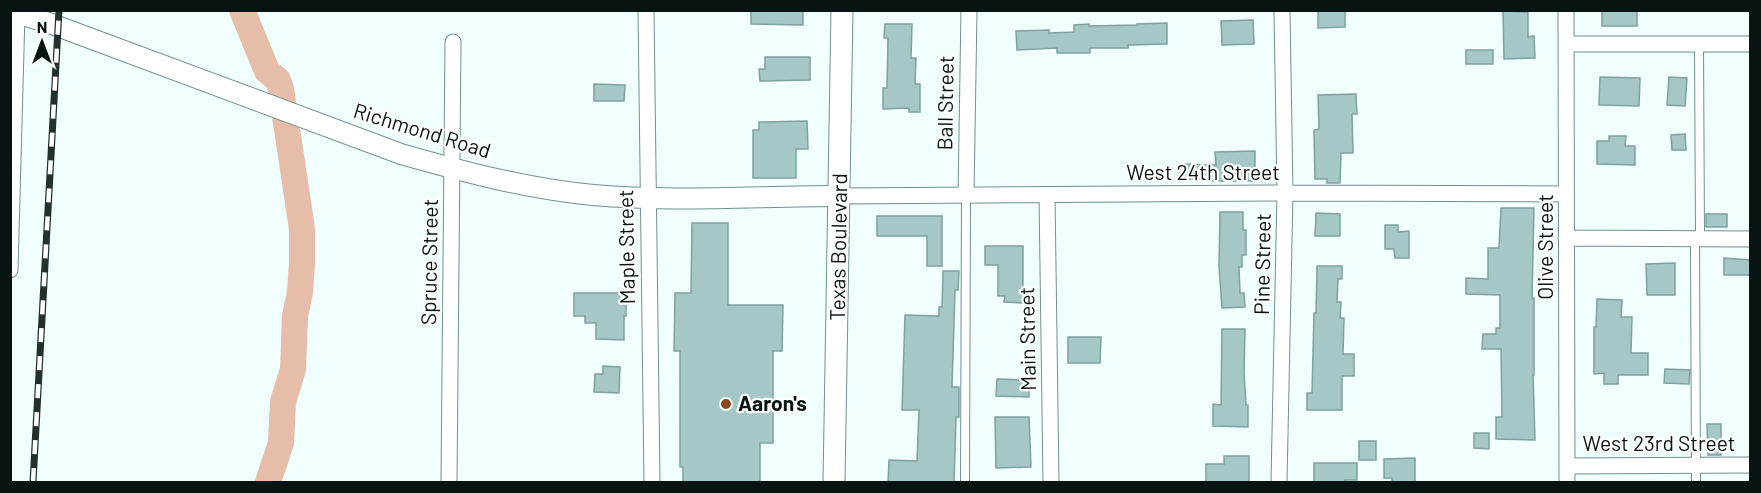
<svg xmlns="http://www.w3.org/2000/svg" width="1761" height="493" font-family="Barlow,sans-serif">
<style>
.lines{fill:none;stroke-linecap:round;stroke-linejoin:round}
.river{stroke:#e5bda8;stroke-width:26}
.building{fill:#a5c7c5;stroke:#7fa19f;stroke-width:1.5}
.service-casing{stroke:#70908f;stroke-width:10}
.minor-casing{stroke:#70908f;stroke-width:17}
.tertiary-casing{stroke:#70908f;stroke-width:22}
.secondary-casing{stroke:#70908f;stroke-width:23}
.service{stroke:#fff;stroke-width:8}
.minor{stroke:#fff;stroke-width:15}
.tertiary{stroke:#fff;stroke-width:20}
.secondary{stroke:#fff;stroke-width:21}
.rail-casing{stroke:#23302f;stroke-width:7}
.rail{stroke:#fff;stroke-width:4.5;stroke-dasharray:14;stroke-linecap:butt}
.poi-dot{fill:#8d471f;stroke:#fff;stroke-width:2}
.labels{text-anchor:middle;stroke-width:4.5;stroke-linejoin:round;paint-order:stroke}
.street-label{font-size:21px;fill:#071413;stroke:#fff}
.poi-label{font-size:21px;font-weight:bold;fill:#071413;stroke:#fff;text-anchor:start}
</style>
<rect width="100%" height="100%" fill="#f0fefd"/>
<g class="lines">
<!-- river -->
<path class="river" d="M242 10 267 71 278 80 281 89 302 229V263L300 292 295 316 293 369 283 402 281 443 268 482"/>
</g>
<!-- building -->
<path class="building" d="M751 10H803V25L751 24Z
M1318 10H1345V27L1318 28Z
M1602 10H1637V26H1602Z
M1503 11 1528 12V37L1534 36 1535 58 1504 59Z
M1253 20 1254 44 1222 45 1221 21Z
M1167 23V44L1128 45V48H1090V53H1057V48L1017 50 1016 31 1049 30V33L1074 32V25L1089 24V26L1137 25V24Z
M885 24H912L911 58H916L915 84H920V112H909V108L883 109V88H887L888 38H884Z
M1466 50H1493V64H1466Z
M765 57H810V80L760 81 759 69H765Z
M1600 77 1640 78 1639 106 1599 105Z
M1669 77 1687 78 1685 106 1667 105Z
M594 84 625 85 624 101H594Z
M1356 94 1357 114H1352L1353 153H1341L1340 183H1327V179H1315L1314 130 1319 129 1318 95Z
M807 121 808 149H796V178H753V130H759V122Z
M1685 134 1686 150H1672L1671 135Z
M1609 136H1626L1625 146H1635V165L1597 164V141H1609Z
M1255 151V181H1208V179H1179L1180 164 1216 165 1215 152Z
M1501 208H1534L1532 298H1534V375H1533L1535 440 1496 439V417H1502L1501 349H1482L1483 334H1496V328H1500V295L1466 294V278L1488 279V248H1499Z
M1220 212H1243V230H1246V255H1242V267H1239L1240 293H1244L1245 307 1222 308 1219 266Z
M1316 213 1340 214V236H1315Z
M1706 214H1727V227H1706Z
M877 216H942V266H927V236H877Z
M692 223H728V305H783L782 351H773V443H760V483H683V467H680V351H674L675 293H691Z
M1385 225H1398V232L1409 231V258H1395L1394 249H1385Z
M985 246H1023V303L1004 302 1005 296H998V265H985Z
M1724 258 1750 260V275H1724Z
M1675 263V295H1647L1646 264Z
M1317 266H1342V279H1338L1337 302H1341L1340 318H1344L1343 354H1354V376H1342V410H1307V393H1312L1314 313H1316Z
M943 271H959L958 290H955L952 387H959V417H956L954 483H888L889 460 917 461 919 410H902L905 315 939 316V307H942Z
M574 293H626V316H624V340L596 339V323H585V316H574Z
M1597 299 1622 300 1621 317H1632L1631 353H1648V375H1618V384H1604V373L1594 374V327H1596Z
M1222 329H1245L1244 373 1246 405H1248V427L1213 426V404L1221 405Z
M1068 337H1101L1100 363H1068Z
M603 366 620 367 619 393 594 392 595 374H603Z
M1665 369 1690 370 1689 384 1664 383Z
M997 379 1029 380V397L996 396Z
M995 417H1029L1031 467 996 468Z
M1707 424H1721V455H1708Z
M1474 433H1489V449L1474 448Z
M1359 441H1376V460H1359Z
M1224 456H1249V483H1206V464H1224Z
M1415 458V482H1392V478H1384V459Z
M1314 463H1357V480H1345V483H1314Z"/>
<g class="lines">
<!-- service casing -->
<g class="service-casing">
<path id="service" d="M1699 44 1700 239
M1695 239 1696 482
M965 482 966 196"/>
</g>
<!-- minor casing -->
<g class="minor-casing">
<path id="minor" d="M646 10 652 482
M1566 10 1567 482
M1566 44H1750
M1047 195 1051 482
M840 196 1285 193 1566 194
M966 196 969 10
M1566 238 1750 239
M10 270 17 13
M1567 466 1750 465
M449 482 453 42
M1279 482 1285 193 1282 10"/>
</g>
<!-- tertiary casing -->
<g class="tertiary-casing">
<path id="tertiary" d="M10 11 49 23 401 154C464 172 528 189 593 195 675 202 758 196 840 196"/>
</g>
<!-- secondary casing -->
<g class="secondary-casing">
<path id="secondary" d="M834 482 842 10"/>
</g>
<!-- service -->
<use href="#service" class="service"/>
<!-- minor -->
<use href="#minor" class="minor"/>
<!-- tertiary -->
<use href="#tertiary" class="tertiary"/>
<!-- secondary -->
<use href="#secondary" class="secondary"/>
<!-- rail casing -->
<g class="rail-casing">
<path id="rail" d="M33 482 59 10"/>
</g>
<!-- rail -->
<use href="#rail" class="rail"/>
</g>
<!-- markers -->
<circle class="poi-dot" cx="726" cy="404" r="6"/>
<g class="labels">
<!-- street labels -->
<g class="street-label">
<text transform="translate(946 103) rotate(-89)" y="7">Ball Street</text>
<text transform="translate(422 131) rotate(17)" y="7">Richmond Road</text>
<text x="1203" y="180">West 24th Street</text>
<text transform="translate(627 247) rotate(-91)" y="7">Maple Street</text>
<text transform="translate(839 247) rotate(-89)" y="7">Texas Boulevard</text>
<text transform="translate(1546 247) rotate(-90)" y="7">Olive Street</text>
<text transform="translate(430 262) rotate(-89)" y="7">Spruce Street</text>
<text transform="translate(1263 264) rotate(-89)" y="7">Pine Street</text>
<text transform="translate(1028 339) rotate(-91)" y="7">Main Street</text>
<text x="1659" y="451">West 23rd Street</text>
</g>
<!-- poi labels -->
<g class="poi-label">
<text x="738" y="411">Aaron's</text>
</g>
</g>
<!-- border -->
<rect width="1761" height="493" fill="none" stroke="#071413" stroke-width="24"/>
<!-- north arrow -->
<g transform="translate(42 42)" stroke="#ffffff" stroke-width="4.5" paint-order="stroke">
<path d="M0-4.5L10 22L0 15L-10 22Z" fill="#071413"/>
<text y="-9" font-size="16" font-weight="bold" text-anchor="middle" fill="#071413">N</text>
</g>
</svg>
